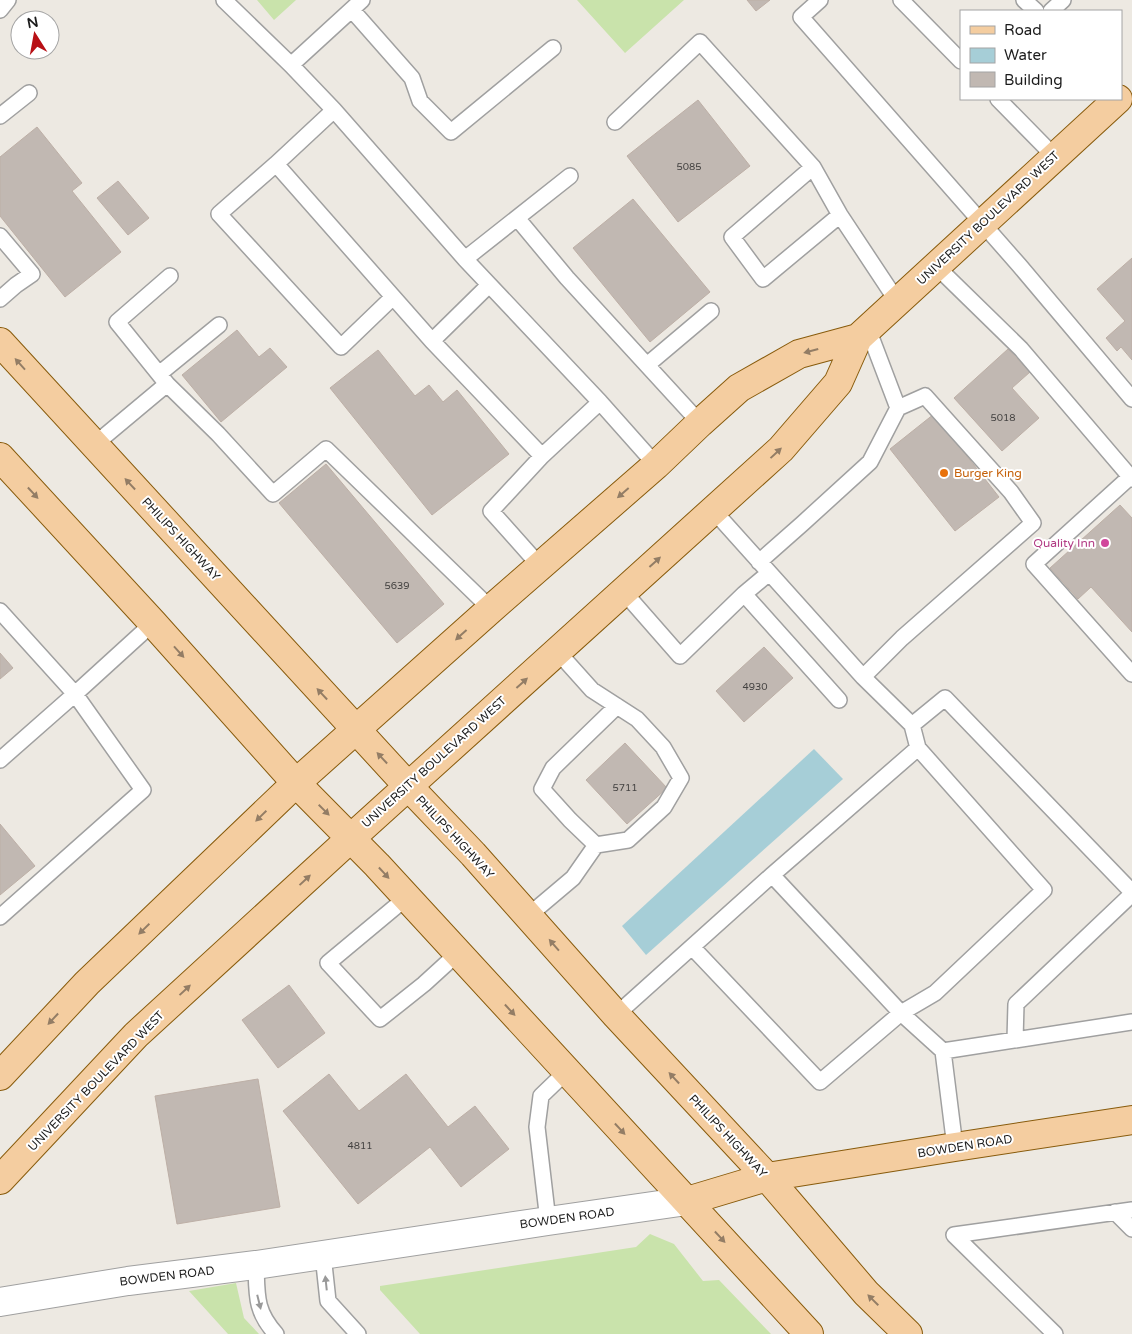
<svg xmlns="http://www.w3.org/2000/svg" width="1132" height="1334" font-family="'Varela Round',sans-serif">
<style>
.grass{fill:#c9e3ab}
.water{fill:#a6ced7}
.building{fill:#c1b8b2;stroke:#bdafa6}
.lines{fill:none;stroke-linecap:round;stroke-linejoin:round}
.service-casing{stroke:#a0a0a0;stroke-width:18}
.minor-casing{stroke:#a0a0a0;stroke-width:30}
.primary-casing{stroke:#885b0c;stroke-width:30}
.service{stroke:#fff;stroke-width:15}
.minor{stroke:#fff;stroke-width:28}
.primary{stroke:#f4cda0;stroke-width:28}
.oneway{fill:#937d65}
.oneway2{fill:#999}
.food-dot{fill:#e8710a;stroke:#fff;stroke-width:2}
.hotel-dot{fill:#d1479c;stroke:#fff;stroke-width:2}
.labels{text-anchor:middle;stroke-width:4;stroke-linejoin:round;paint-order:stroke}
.number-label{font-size:10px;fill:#454342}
.street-label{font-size:12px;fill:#1c1c1c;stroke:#fff}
.food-label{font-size:12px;fill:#c56008;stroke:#fff;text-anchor:start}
.hotel-label{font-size:12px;fill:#b23c85;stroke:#fff;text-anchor:end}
</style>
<rect width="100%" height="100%" fill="#ede9e2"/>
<!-- grass -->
<path class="grass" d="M257 0H296L274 20Z
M577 0H684L625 53Z
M650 1234 674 1244 703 1281 719 1280 771 1334H420L380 1290V1286L636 1247Z
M236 1283 244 1318 259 1334H228L189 1291Z"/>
<!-- water -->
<path class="water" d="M814 749 843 779 646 955 622 926Z"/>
<!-- building -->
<path class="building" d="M747 0H770L756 11Z
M698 100 750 166 678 222 627 156Z
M37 127 82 183 72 191 121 252 65 297 0 216V157Z
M118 181 149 218 128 235 97 198Z
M633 199 710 292 650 342 573 248Z
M1132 258V360L1121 347 1117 351 1106 338 1125 321 1097 289Z
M237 330 259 357 270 348 287 367 221 422 182 375Z
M1008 349 1030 372 1012 388 1039 418 1002 451 954 398Z
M378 350 415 396 429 385 443 402 457 390 509 454 432 515 330 388Z
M934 414 999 497 955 531 890 449Z
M326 464 444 604 397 643 279 503Z
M1120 505 1132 518V632L1091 587 1078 599 1050 568Z
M764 647 793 678 744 722 716 691Z
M0 653 13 668 0 679Z
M625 743 667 788 627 824 586 780Z
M0 824 35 866 0 895Z
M289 985 325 1033 278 1068 242 1020Z
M329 1074 359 1111 406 1074 448 1127 475 1106 509 1149 461 1187 430 1147 358 1204 283 1111Z
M258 1079 280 1207 177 1224 155 1096Z"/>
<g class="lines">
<!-- service casing -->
<g class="service-casing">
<path id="service" d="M224 0 291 65 334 110 276 164 432 341 542 456 491 511 540 566
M820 0 801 17 1019 265 1132 399
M901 0 961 61
M1024 0 1036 11
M0 10 8 0
M352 10 412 78 420 101 451 132 553 48
M1051 11 1063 0
M291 65 362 0
M998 99 1055 157
M334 110 465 259 600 402 656 465
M0 116 29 93
M615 122 700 42 813 167 840 215 897 301
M276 164 219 214 341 347 393 297
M813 167 732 237 763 279 840 215
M517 218 567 278 700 423
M0 236 32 274 16 285 0 299
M465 259 570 176
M936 266 1021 349 1132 479
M432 341 489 285
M647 365 711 311
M159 374 219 325
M167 384 117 322 170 276
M94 445 167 384 218 434 273 494 326 449 491 609
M542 456 600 402
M1130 477 1034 564 1132 674
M713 510 863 677 912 725 918 748
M759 562 802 524 870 462 898 408 868 329
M623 591 680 656 744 594 769 573
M744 594 839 700
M0 611 75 694 0 760
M557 651 592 690 637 719 663 747 681 778 664 807 628 840 596 845 570 820 542 789 553 768 617 706
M863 677 902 638 1033 523 1011 492 925 396 898 408
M912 725 945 698 1132 892
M406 898 328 963 380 1019 424 984 458 953
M528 916 573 878 596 845
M0 917 143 790 75 694 153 623
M692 947 820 1082 901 1013 943 1051
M616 1015 772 875 918 748 1044 890 935 993 901 1013 772 875
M1015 1040 1016 1004 1132 894
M955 1147 943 1051 1132 1022
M1115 1212 1132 1229
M548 1221 537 1127 541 1096 567 1071
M323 1255 328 1301 358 1334
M256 1265C257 1295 255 1311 276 1334
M1055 1334 954 1235 1132 1210"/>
</g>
<!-- minor casing -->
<g class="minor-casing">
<path id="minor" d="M0 1302 128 1281 256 1265 548 1221 687 1201"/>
</g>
<!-- primary casing -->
<g class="primary-casing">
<path id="primary" d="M0 342 408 786 473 854 616 1015 767 1177 866 1293 908 1334
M0 457 153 623 296 783 377 865 809 1334
M0 1076 87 983 296 783 491 609 656 465 700 423 739 388 799 354 858 338
M0 1180 136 1035 351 838 781 449 838 383 858 338 1118 99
M687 1201 767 1177 955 1147 1132 1120"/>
</g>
<!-- service -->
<use href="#service" class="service"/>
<!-- minor -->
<use href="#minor" class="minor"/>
<!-- primary -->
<use href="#primary" class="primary"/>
</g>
<!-- one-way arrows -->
<defs><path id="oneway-solid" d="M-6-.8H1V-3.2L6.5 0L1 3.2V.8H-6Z" transform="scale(1.25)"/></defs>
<g class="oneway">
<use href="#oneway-solid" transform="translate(811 351) rotate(165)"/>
<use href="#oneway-solid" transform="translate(20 364) rotate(-132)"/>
<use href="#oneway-solid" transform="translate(776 453) rotate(-43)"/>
<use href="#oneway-solid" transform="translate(130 484) rotate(-133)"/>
<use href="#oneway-solid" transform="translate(33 493) rotate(47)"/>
<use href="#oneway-solid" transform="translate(623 493) rotate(139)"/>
<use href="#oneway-solid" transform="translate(655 562) rotate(-42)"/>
<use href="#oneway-solid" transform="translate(461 635) rotate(138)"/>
<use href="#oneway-solid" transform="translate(179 652) rotate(48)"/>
<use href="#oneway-solid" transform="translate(522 683) rotate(-42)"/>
<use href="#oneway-solid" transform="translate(322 694) rotate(-133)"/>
<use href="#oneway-solid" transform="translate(382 758) rotate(-133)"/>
<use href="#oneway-solid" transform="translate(324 810) rotate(45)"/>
<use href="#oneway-solid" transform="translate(261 816) rotate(136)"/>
<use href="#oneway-solid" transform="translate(384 873) rotate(47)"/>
<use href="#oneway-solid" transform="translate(305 880) rotate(-43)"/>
<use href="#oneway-solid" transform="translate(144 929) rotate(136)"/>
<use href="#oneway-solid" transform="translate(554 945) rotate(-131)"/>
<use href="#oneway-solid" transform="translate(185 990) rotate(-43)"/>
<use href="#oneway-solid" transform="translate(510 1010) rotate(47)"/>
<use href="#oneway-solid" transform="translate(53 1019) rotate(133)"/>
<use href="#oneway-solid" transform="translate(674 1078) rotate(-133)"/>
<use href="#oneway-solid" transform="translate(620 1129) rotate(47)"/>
<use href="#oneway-solid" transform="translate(720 1237) rotate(47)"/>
<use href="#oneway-solid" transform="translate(873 1300) rotate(-135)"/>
</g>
<g class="oneway2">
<use href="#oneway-solid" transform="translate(326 1283) rotate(-96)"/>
<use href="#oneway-solid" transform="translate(259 1302) rotate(76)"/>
</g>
<!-- markers -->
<circle class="food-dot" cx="944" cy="473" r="5"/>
<circle class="hotel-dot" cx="1105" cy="543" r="5"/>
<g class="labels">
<!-- number labels -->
<g class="number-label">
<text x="689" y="170">5085</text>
<text x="1003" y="421">5018</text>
<text x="397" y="589">5639</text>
<text x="755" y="690">4930</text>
<text x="625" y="791">5711</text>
<text x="360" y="1149">4811</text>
</g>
<!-- street labels -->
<g class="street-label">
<text transform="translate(988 218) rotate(-43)" y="4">UNIVERSITY BOULEVARD WEST</text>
<text transform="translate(181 539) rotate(47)" y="4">PHILIPS HIGHWAY</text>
<text transform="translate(434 762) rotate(-42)" y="4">UNIVERSITY BOULEVARD WEST</text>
<text transform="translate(455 837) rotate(47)" y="4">PHILIPS HIGHWAY</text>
<text transform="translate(96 1081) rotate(-46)" y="4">UNIVERSITY BOULEVARD WEST</text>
<text transform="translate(728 1136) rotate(47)" y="4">PHILIPS HIGHWAY</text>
<text transform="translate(965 1146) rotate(-9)" y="4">BOWDEN ROAD</text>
<text transform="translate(567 1218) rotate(-8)" y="4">BOWDEN ROAD</text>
<text transform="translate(167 1276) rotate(-7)" y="4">BOWDEN ROAD</text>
</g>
<!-- food labels -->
<g class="food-label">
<text x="954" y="477">Burger King</text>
</g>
<!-- hotel labels -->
<g class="hotel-label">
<text x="1095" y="547">Quality Inn</text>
</g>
</g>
<!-- legend -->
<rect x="960" y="10" width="162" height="90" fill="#ffffff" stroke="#a4a4a4"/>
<rect x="970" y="26" width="25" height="8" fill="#f4cda0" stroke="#a4a4a4"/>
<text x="1004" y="35" font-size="15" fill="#1c1c1c">Road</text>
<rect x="970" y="48" width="25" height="15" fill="#a6ced7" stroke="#a4a4a4"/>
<text x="1004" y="60" font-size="15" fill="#1c1c1c">Water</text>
<rect x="970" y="72" width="25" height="15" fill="#c1b8b2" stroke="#a4a4a4"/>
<text x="1004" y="85" font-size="15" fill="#1c1c1c">Building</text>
<!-- north arrow -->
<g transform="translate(35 35) rotate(349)"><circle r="24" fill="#ffffff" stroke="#a4a4a4"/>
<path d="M0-4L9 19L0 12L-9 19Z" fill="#b81015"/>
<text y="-8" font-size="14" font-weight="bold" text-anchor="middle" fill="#1c1c1c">N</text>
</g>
</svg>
